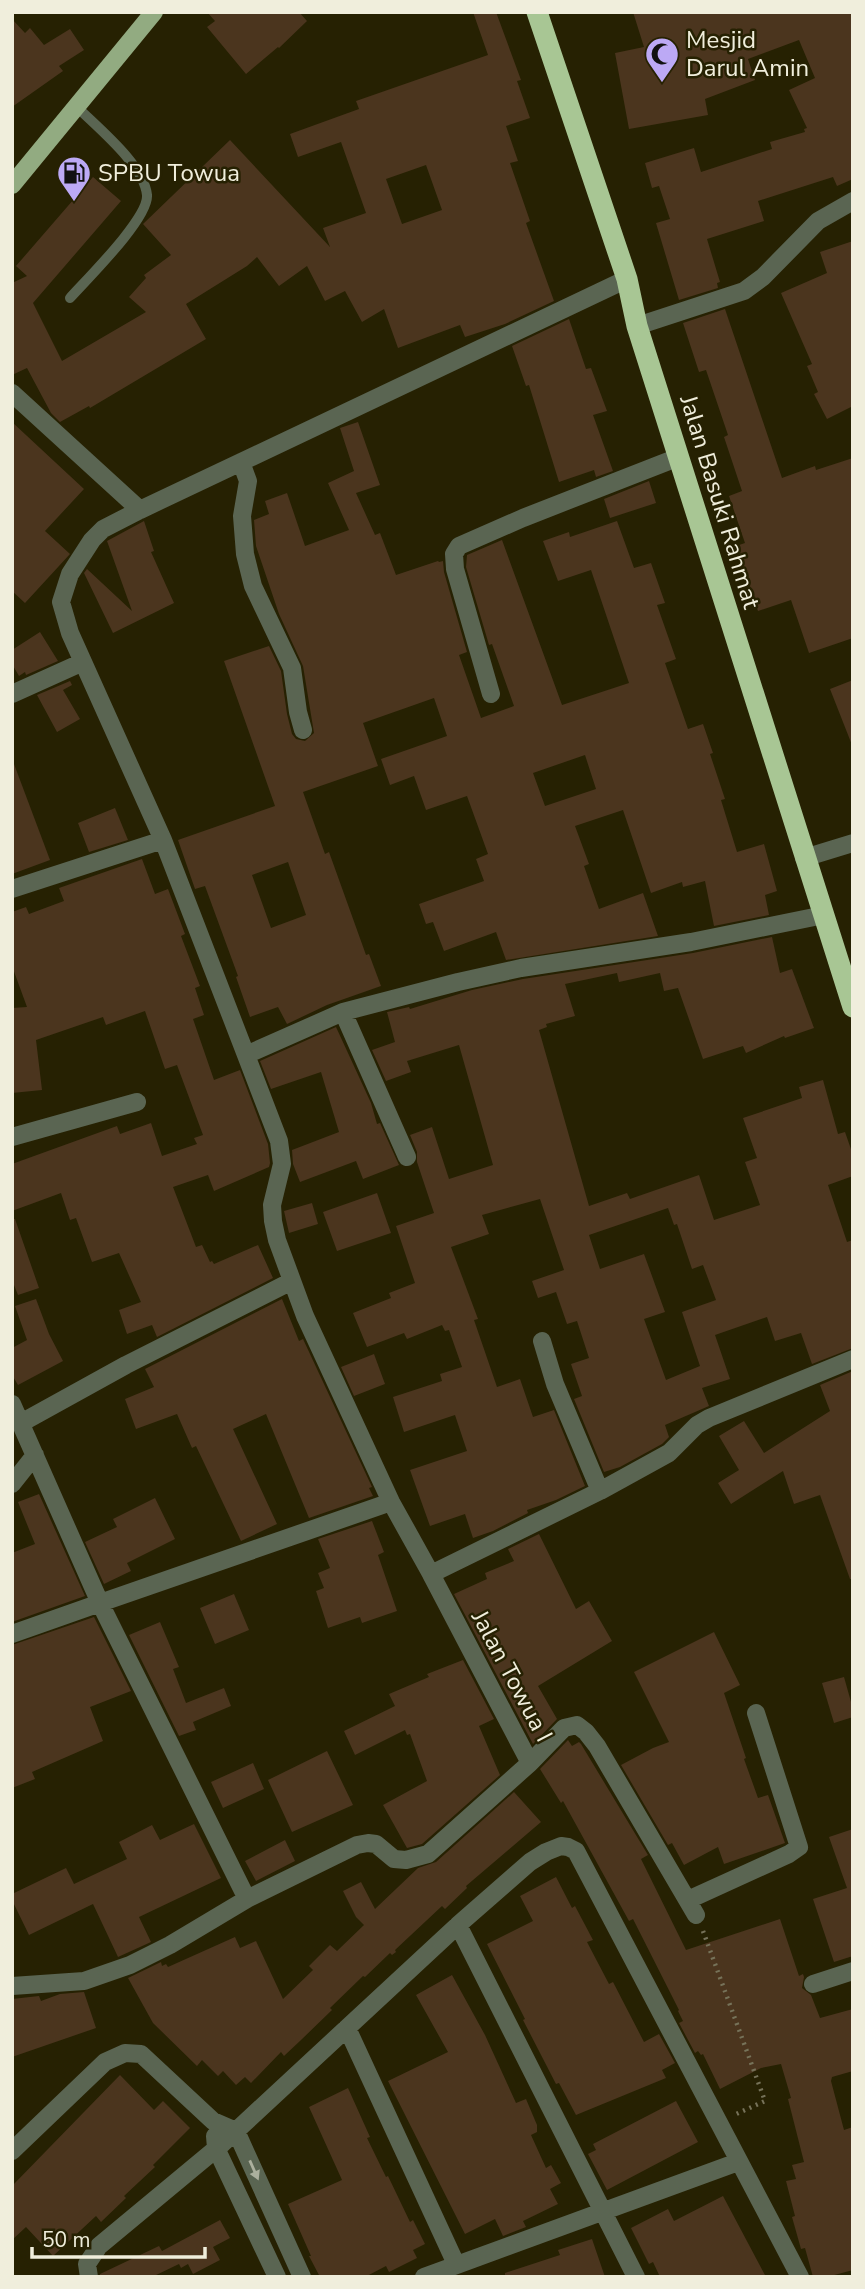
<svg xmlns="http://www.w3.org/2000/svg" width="865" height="2289" font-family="'Nunito Sans',sans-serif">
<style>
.building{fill:#4b351e;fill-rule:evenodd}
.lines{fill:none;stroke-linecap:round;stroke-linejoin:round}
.path{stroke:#767259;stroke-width:4.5;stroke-dasharray:2 5;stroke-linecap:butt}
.lane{stroke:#5a6552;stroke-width:10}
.street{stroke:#5a6552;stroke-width:18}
.primary{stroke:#92ab81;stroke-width:18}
.highway{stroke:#a8c694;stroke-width:21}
.oneway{fill:#acb09e}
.labels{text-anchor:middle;stroke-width:5;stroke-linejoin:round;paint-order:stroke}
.poi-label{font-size:24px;fill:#f0eedc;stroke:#262102;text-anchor:start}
.street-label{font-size:24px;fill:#f0eedc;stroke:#262102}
</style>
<rect width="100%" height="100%" fill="#262102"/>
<!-- building -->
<path class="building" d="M207 12H299L307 21 279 48 278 47 246 74 207 27 215 21Z
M473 12H496L521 80 517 81 530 118 506 126 518 161 510 163 530 221 526 223 554 301 505 324 465 337 460 325 398 348 384 309 362 322 345 291 325 301 307 266 279 286 257 257 247 266 186 304 206 339 90 408 89 406 60 422 51 413 27 368 12 375V283L27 276 16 266 93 177 121 201 33 303 62 361 146 312 129 297 146 278 144 275 171 255 143 224 230 140 330 247 323 228 366 213 341 142 298 157 290 134 359 109 356 101 488 55ZM426 165 442 210 402 224 386 179Z
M633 12H853V179L837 186 833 177 758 201 764 221 707 239 720 282 717 283 718 288 679 300 656 223 670 219 659 186 652 188 645 163 694 148 701 172 772 149 770 142 805 132 804 129 807 128 789 90 815 78 799 40 748 59 755 80 705 99 708 115 629 129 615 53 644 47Z
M12 19 25 33 30 28 44 45 70 29 84 50 59 66 63 71 12 107Z
M853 241V406L827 419 814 394 818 392 807 366 812 364 781 293 827 273 820 252Z
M725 309 782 478 815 466 816 470 853 458V638L809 653 791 600 758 611 736 546 745 543 729 496 742 491 724 437 728 435 706 370 699 372 683 323Z
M569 319 586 369 591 368 607 411 593 415 613 471 596 477 594 470 559 482 529 385 526 386 512 346Z
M12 422 84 489 45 531 70 554 25 603 12 591Z
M358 422 380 485 356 493 375 535 380 533 396 575 438 561 439 562 443 561 444 572 467 652 459 655 481 718 514 706 492 644 489 645 466 567 467 555 502 540 562 705 629 683 591 570 558 581 543 541 569 532 570 537 617 521 634 568 651 563 665 603 657 605 676 659 665 663 688 729 703 724 713 753 710 754 725 799 721 800 737 852 764 844 777 891 765 895 769 915 714 926 705 881 683 887 682 882 651 893 623 810 575 826 589 864 584 866 599 909 643 893 658 936 506 960 496 932 444 951 433 922 426 924 419 904 484 881 476 859 488 854 467 796 426 810 414 776 390 785 381 759 447 736 434 698 363 723 378 766 303 792 325 854 329 852 366 955 369 954 381 986 327 1005 287 1024 278 1007 250 1017 236 977 238 976 205 886 195 889 178 840 275 806 224 661 269 646 281 671 287 714 292 734 296 739 305 741 314 733 303 666 279 614 256 546 254 520 269 514 265 501 287 493 305 546 349 530 328 483 354 471 340 428ZM585 755 596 789 545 806 533 773ZM288 862 306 915 271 928 252 875Z
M649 481 656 503 610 518 604 499Z
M144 521 154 551 151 552 174 603 113 633 84 573 87 569 132 611 107 541Z
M40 632 58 661 26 675 25 672 19 676 12 664V650Z
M853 680V744L852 745 830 689Z
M70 681 72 685 63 690 80 719 57 732 37 695Z
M12 764H14L50 860 12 874Z
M115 808 128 840 89 852 78 823Z
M142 859 155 894 168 889 185 934 181 936 200 986 195 988 204 1015 193 1019 214 1080 240 1070 268 1144 270 1163 269 1167 214 1191 208 1175 173 1187 196 1247 202 1245 210 1262 212 1261 214 1264 258 1245 273 1278 157 1337 152 1325 127 1334 119 1310 141 1302 119 1253 92 1262 76 1218 70 1220 61 1193 12 1211V1164L117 1126 120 1134 151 1123 162 1156 197 1144 194 1138 203 1135 177 1065 165 1069 145 1011 106 1025 103 1017 36 1040 42 1090 12 1093V1008L27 1007 12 966V912L26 907 29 914 64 901 59 888Z
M772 937 780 973 792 969 814 1028 785 1038 784 1036 746 1053 743 1046 703 1059 678 988 664 991 660 973 619 982 617 973 565 984 575 1016 546 1024 547 1027 539 1030 589 1206 627 1193 630 1199 699 1175 714 1220 760 1205 745 1162 757 1158 743 1118 802 1098 799 1087 823 1080 838 1134 845 1132 853 1155V1176L828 1185 847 1242 853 1240V1348L812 1364 801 1333 775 1341 767 1317 715 1335 730 1379 702 1388 709 1406 665 1425 669 1437 662 1444 620 1467 604 1472 574 1399 582 1396 571 1364 589 1358 577 1321 567 1324 556 1292 538 1298 532 1281 564 1270 540 1199 482 1215 489 1234 451 1247 478 1319 474 1320 497 1387 520 1379 533 1417 554 1410 585 1486 556 1500 527 1510 528 1513 493 1531 473 1538 465 1514 430 1526 410 1470 467 1451 455 1415 404 1432 393 1397 442 1381 440 1374 462 1367 449 1330 445 1331 442 1325 407 1339 404 1333 367 1347 353 1313 391 1298 389 1293 415 1283 396 1226 434 1213 417 1162V1152L410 1135 432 1127 449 1179 493 1165 459 1045 407 1061 411 1072 386 1081 372 1050 395 1042 387 1012 409 1007 410 1009 472 990 523 979 693 953ZM668 1208 674 1225 677 1224 692 1269 703 1265 716 1300 682 1312 700 1366 666 1380 644 1319 665 1312 644 1254 600 1269 589 1235Z
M336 1027 371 1103 377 1124 380 1123 399 1165 363 1179 356 1161 300 1182 293 1164 292 1150 339 1132 321 1072 271 1089 260 1061Z
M377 1193 391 1233 337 1251 323 1212Z
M312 1203 318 1224 289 1233 284 1211Z
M12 1219H15L39 1288 18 1295 12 1280Z
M36 1299 49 1334 63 1361 18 1385 12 1375V1348L27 1340 15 1306Z
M282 1299 299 1341 303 1339 372 1487 369 1488 373 1496 309 1518 266 1414 233 1429 277 1524 241 1541 196 1446 192 1448 177 1414 136 1429 125 1399 154 1387 145 1369Z
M374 1354 385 1384 354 1396 341 1367Z
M853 1371V1579H850L820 1495 794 1504 783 1471 731 1504 718 1483 739 1470 719 1436 744 1421 764 1453 830 1411 820 1385Z
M39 1494 85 1596 12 1622V1553L35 1544 18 1502Z
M155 1498 175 1539 127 1563 131 1571 104 1584 85 1542 117 1527 113 1519Z
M372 1521 384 1552 378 1555 397 1611 362 1623 360 1617 328 1628 316 1591 324 1588 318 1573 330 1568 318 1539Z
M539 1534 576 1609 589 1601 612 1641 538 1686 557 1719 533 1744 454 1594 487 1579 485 1573 514 1561 508 1549Z
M234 1594 249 1630 215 1644 200 1608Z
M94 1617 131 1691 90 1707 103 1741 32 1772 35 1779 12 1788V1645Z
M160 1622 179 1667 173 1669 186 1703 224 1688 231 1706 193 1722 196 1730 179 1736 129 1635Z
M714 1632 740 1685 724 1693 746 1758 744 1759 758 1798 768 1795 785 1843 724 1864 718 1847 684 1865 672 1843 668 1845 621 1765 653 1748 669 1742 634 1672Z
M463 1660 494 1719 479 1726 500 1775 422 1844 407 1848 383 1805 427 1781 410 1734 407 1735 405 1730 355 1755 344 1731 395 1706 389 1694 429 1677 427 1674Z
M844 1677 853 1709V1717L834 1723 822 1683Z
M568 1740 572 1746 579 1742 581 1744 648 1855 641 1859 686 1950 780 1919 799 1976 803 1974 804 1977 802 1988 811 1995 820 2018 853 2009V2071L832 2077 831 2081 844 2130 853 2127V2270L827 2277H813L805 2248 801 2249 792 2217 795 2216 786 2181 796 2179 792 2165 804 2162 788 2099 791 2098 781 2064 761 2068 720 2089 703 2054 701 2055 698 2051 695 2053 679 2023 683 2021 678 2011 679 2010 633 1919 629 1921 563 1801 561 1803 540 1769Z
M327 1751 353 1805 292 1832 268 1780Z
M253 1763 264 1789 223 1808 211 1782Z
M514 1792 541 1822 466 1886 467 1888 445 1909 442 1906 395 1950 396 1952 392 1955 390 1953 365 1977 363 1976 330 2008 332 2010 301 2040 284 2056 281 2052 251 2083 245 2077 236 2085 223 2071 218 2076 202 2060 197 2066 153 2023 128 1978 161 1962 162 1966 166 1964 168 1967 235 1937 240 1948 256 1941 283 1999 313 1970 309 1966 330 1945 337 1951 364 1925 356 1917 343 1891 361 1882 375 1909 418 1868 436 1862Z
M194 1824 221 1878 139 1917 151 1942 118 1957 93 1904 29 1935 12 1900V1894L66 1868 74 1884 127 1859 119 1842 152 1825 160 1840Z
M853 1829V1956L834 1962 813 1899 847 1888 829 1837Z
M285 1840 295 1861 256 1881 245 1861Z
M556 1877 572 1908 575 1906 593 1940 587 1942 609 1984 613 1982 644 2042 659 2034 675 2063 662 2070 666 2078 576 2115 559 2083 556 2084 523 2020 525 2019 487 1944 533 1921 520 1896Z
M452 1975 485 2035 516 2103 526 2099 537 2125V2132L531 2135 546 2168 551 2165 561 2183 550 2189 558 2204 523 2221 526 2227 503 2236 495 2219 465 2234 388 2081 448 2052 416 1995Z
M84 1992 96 2028 12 2057V1999L39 1996 41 2001 60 1994Z
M120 2075 154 2110 163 2101 190 2128 153 2165 155 2167 124 2196 126 2198 101 2222 96 2216 53 2256 26 2227 12 2240V2186Z
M348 2088 370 2137 367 2138 386 2177 388 2176 410 2222 413 2220 425 2244 413 2250 417 2258 389 2272 386 2266 365 2277H320L309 2256H311L288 2204 342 2180 309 2107Z
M676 2101 698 2142 607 2190 588 2154 596 2150 593 2144Z
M723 2196 766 2277H660L653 2262 649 2264 631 2228 668 2209 674 2221Z
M220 2220 230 2238 213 2247 220 2260 193 2274 188 2264 181 2268 179 2264 152 2277H100V2274L159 2246 162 2251Z
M592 2239 605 2277H505V2273L560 2255 558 2250Z"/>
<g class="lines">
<!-- path -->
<path class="path" d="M703 1931 765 2101 734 2115"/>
<!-- lane -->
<path class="lane" d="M70 298C87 279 149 218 147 195 144 165 98 128 77 107"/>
<!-- street -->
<path class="street" d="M637 326 744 291 763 277 818 221 853 201
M12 393 140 510 627 279
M241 462 248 481 242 516 245 554 253 586 292 668 298 712 303 730
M140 510 103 529 92 540 70 574 61 602 70 633 163 840 246 1055 343 1012 458 982 521 968 691 942 824 915
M12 694 83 662
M491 694 455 569 454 554 459 546 523 518 679 457
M804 858 853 843
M12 889 163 840
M343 1012 407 1157
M246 1055 279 1141 282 1164 272 1205 273 1221 277 1240 305 1316 391 1502 431 1574 600 1491 669 1453 697 1425 709 1418 853 1359
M12 1137 137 1102
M542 1341 555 1384 600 1491
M12 1404 100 1603 391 1502
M21 1423 126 1365 292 1281
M12 1484 35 1455
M12 1634 100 1603 247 1899
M530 1763 564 1728 577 1725 586 1732 597 1746 696 1915
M688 1900 789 1854 799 1847 756 1713
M458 1925 636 2277
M813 1984 853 1971
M12 1986 84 1981 130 1965 170 1945 247 1899 357 1845 368 1843 376 1844 394 1859 406 1860 428 1854 530 1763 431 1574
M347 2028 456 2264
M215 2136 216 2148 277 2277
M12 2151 105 2062 125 2053 141 2054 213 2121 236 2131 302 2277
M89 2277 87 2264 99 2246 223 2143 458 1925 530 1862 546 1852 561 1846 568 1847 576 1851 800 2277
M424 2277 738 2162"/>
<!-- primary -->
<path class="primary" d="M12 185 154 12"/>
<!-- highway -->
<path class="highway" d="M537 12 627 279 637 326 853 1007"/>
</g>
<!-- one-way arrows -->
<defs><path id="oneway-solid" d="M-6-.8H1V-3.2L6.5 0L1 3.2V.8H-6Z" transform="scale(1.75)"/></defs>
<use class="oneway" href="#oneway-solid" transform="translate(254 2170) rotate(66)"/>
<!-- icons -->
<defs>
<g id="mosque-pin" transform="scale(1.75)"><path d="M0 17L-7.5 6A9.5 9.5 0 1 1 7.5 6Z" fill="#bca9f5" stroke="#262102"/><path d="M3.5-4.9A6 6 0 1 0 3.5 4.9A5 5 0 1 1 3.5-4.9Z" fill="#111"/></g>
<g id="fuel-pin" transform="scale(1.75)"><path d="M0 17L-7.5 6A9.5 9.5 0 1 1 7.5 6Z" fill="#bca9f5" stroke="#262102"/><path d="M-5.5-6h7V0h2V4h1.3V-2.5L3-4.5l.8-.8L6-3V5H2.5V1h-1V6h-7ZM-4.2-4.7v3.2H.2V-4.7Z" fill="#111"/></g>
</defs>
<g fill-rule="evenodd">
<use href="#mosque-pin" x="662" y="54"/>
<use href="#fuel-pin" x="74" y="173"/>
</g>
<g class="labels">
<!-- poi labels -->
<g class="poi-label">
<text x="686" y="48">Mesjid<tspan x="686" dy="28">Darul Amin</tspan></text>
<text x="98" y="181">SPBU Towua</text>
</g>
<!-- street labels -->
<g class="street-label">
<text transform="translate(720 502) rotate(73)" y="8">Jalan Basuki Rahmat</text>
<text transform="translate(512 1676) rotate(62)" y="8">Jalan Towua I</text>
</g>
</g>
<!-- border -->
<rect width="865" height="2289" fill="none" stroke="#f0eedc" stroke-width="28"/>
<!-- scale -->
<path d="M32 2247v10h173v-10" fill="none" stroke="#f0eedc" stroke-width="3.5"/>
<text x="42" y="2247" font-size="21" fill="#f0eedc" stroke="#262102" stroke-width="5" paint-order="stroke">50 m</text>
</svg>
